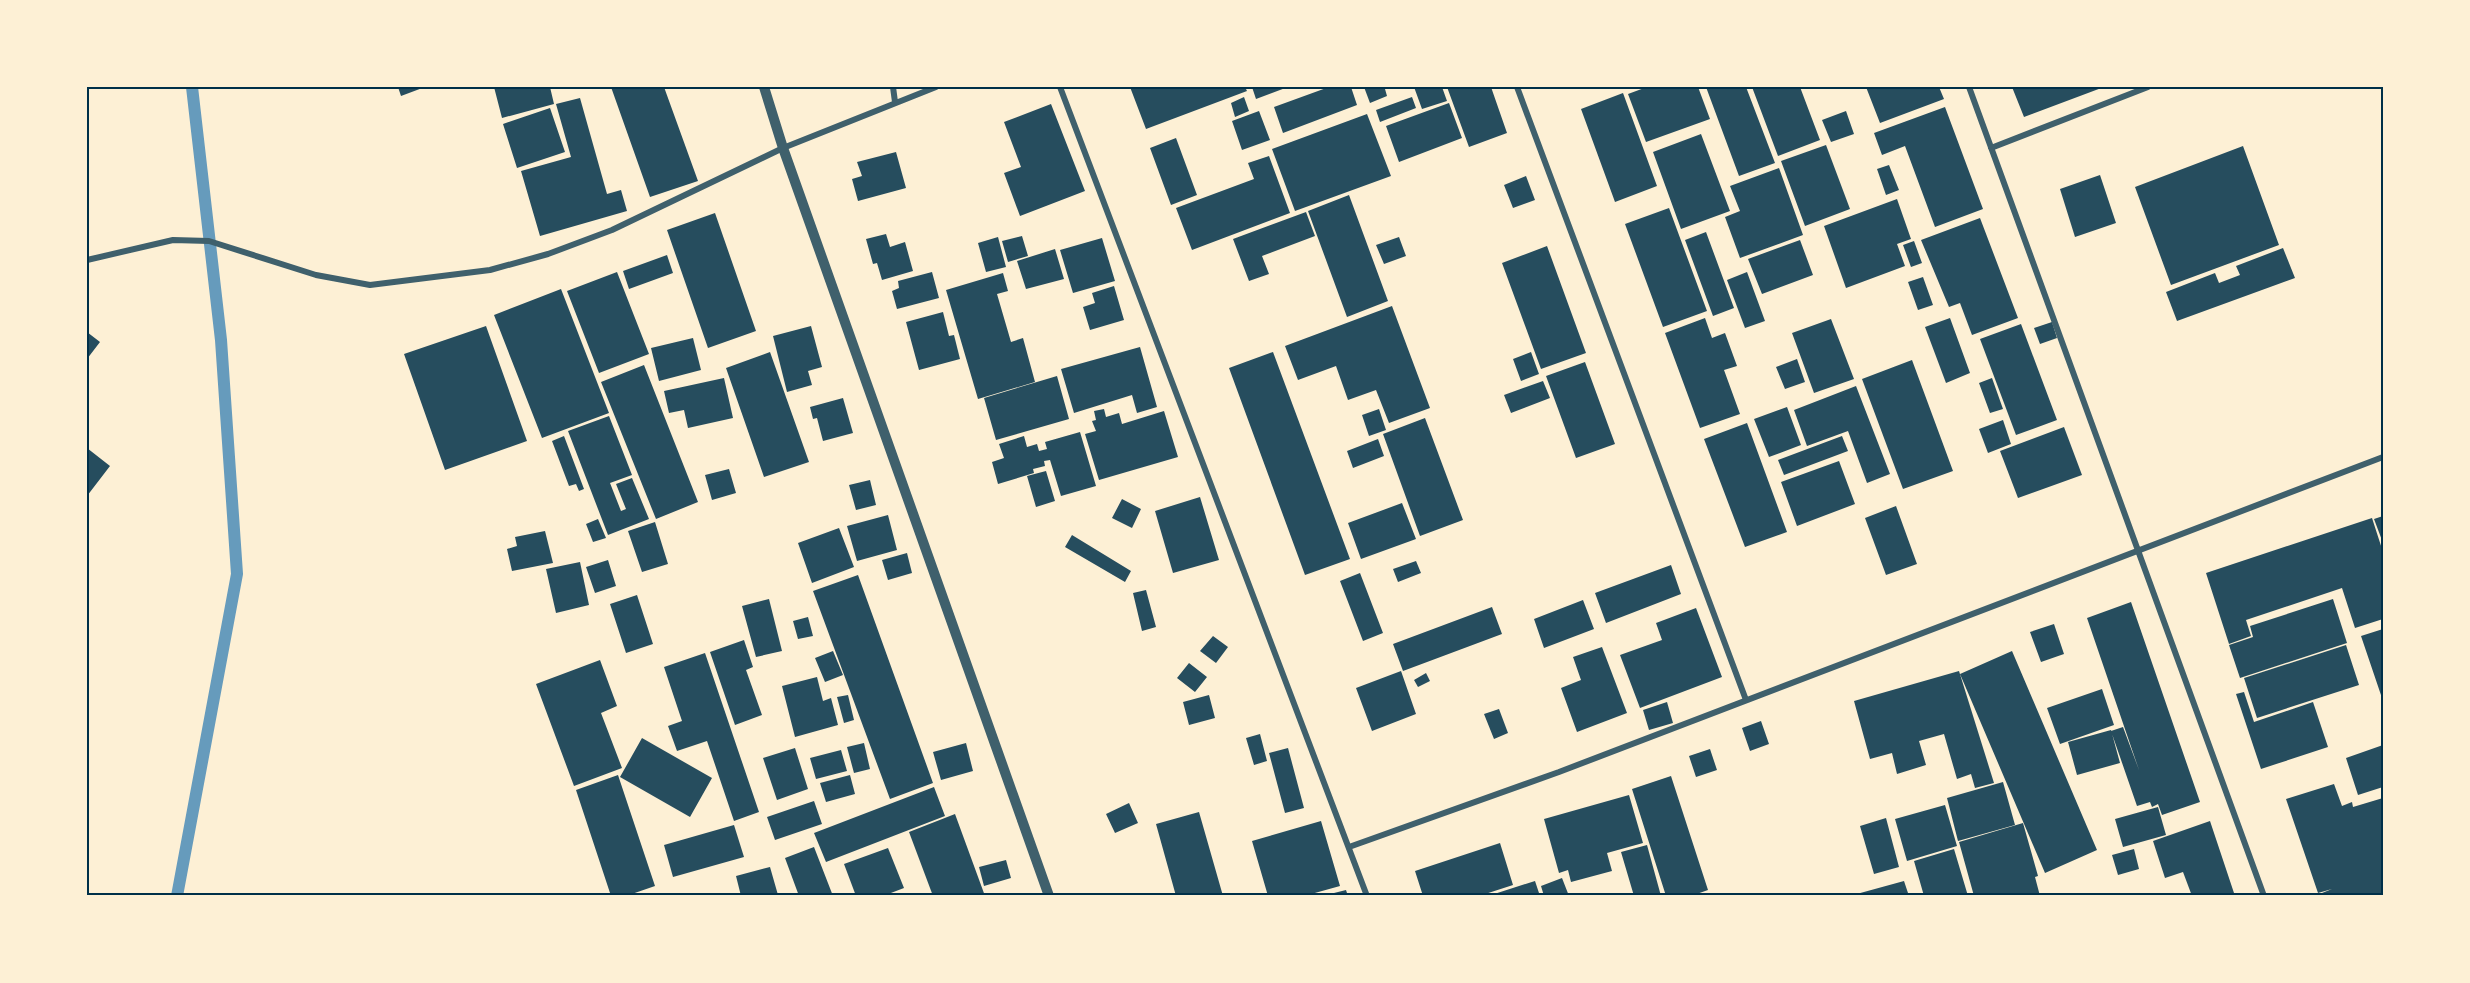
<svg xmlns="http://www.w3.org/2000/svg" width="2470" height="983" font-family="Helvetica,sans-serif">
<style>
.lines{fill:none;stroke-linecap:round;stroke-linejoin:round}
.stream{stroke:#669bbc;stroke-width:12}
.building{fill:#264d5e}
.minor{stroke:#3f606c;stroke-width:6}
.tertiary{stroke:#3f606c;stroke-width:10}
.neatline{fill:none;stroke:#003049;stroke-width:2}
</style>
<rect width="100%" height="100%" fill="#fdf0d5"/>
<g class="lines">
<!-- stream -->
<path class="stream" d="M177 896 237 574 221 340 192 87"/>
</g>
<!-- building -->
<path class="building" d="M398 87H425L401 96Z
M494 87H550L554 104 502 118Z
M611 87H664L698 181 650 197Z
M1130 87H1245L1247 91 1146 129Z
M1252 87H1288L1256 99Z
M1329 87H1351L1357 105 1283 133 1274 107Z
M1364 87H1391L1385 89 1387 96 1370 103Z
M1414 87H1442L1447 101 1422 109Z
M1447 87H1491L1507 133 1469 147Z
M1647 87H1698L1710 119 1646 142 1628 94Z
M1706 87H1746L1775 163 1739 176Z
M1752 87H1800L1820 140 1778 156Z
M1866 87H1939L1944 99 1880 123Z
M2012 87H2104L2024 117Z
M1623 93 1657 186 1615 202 1581 109Z
M1244 97 1249 111 1235 117 1231 103Z
M1412 97 1416 108 1380 122 1376 110Z
M580 98 607 194 621 190 627 211 540 236 521 171 571 157 556 104Z
M1449 103 1462 138 1399 162 1386 126Z
M1051 104 1085 191 1020 216 1004 173 1021 167 1004 122Z
M1945 107 1983 209 1935 227 1905 146 1882 155 1874 133Z
M550 108 565 152 517 168 503 124Z
M1259 111 1270 140 1242 150 1232 121Z
M1846 111 1854 134 1831 142 1822 120Z
M1367 114 1391 176 1295 211 1272 149Z
M1701 134 1730 211 1681 229 1653 152Z
M1176 138 1197 195 1171 205 1150 148Z
M1826 145 1850 209 1805 226 1781 161Z
M2243 146 2279 245 2171 285 2135 187Z
M896 152 906 188 858 201 852 179 862 176 857 162Z
M1269 156 1290 213 1192 250 1176 208 1254 179 1248 163Z
M1889 165 1899 190 1886 195 1877 169Z
M1779 168 1803 235 1740 258 1725 217 1740 211 1730 186Z
M2100 175 2116 223 2075 237 2060 189Z
M1526 176 1535 200 1513 208 1504 185Z
M1349 195 1388 301 1347 317 1308 211Z
M1897 199 1911 239 1897 244 1905 266 1846 288 1824 226Z
M1669 208 1707 311 1663 327 1625 224Z
M1306 212 1315 236 1262 256 1269 274 1249 281 1233 239Z
M715 213 756 331 708 348 667 230Z
M1980 218 2018 318 1972 335 1960 303 1949 307 1921 240Z
M1706 232 1734 308 1713 316 1685 240Z
M886 234 890 247 905 242 913 271 882 280 877 263 873 264 866 239Z
M1022 236 1028 256 1008 262 1002 241Z
M998 237 1006 267 986 272 978 243Z
M1399 237 1406 256 1384 264 1376 245Z
M1102 238 1115 281 1073 293 1060 250Z
M1800 240 1813 275 1762 294 1748 259Z
M1914 241 1922 263 1911 267 1903 245Z
M1547 246 1586 353 1541 369 1502 263Z
M2283 248 2295 278 2177 321 2166 292 2215 273 2219 283 2240 275 2236 266Z
M1055 249 1064 279 1026 289 1017 261Z
M667 255 673 273 629 289 623 271Z
M617 272 649 354 599 373 567 291Z
M932 272 939 298 897 309 892 291 899 288 898 281Z
M1747 272 1765 321 1745 328 1727 280Z
M1003 273 1008 291 997 294 1011 342 1023 338 1035 382 978 399 946 290Z
M1923 277 1933 305 1918 310 1908 282Z
M1114 286 1124 320 1090 330 1083 307 1095 303 1092 293Z
M561 289 609 413 542 438 494 315Z
M1392 306 1430 408 1389 423 1376 390 1348 400 1336 366 1298 380 1285 346Z
M943 312 949 336 954 335 960 359 919 370 906 322Z
M1705 318 1712 338 1725 333 1737 366 1724 370 1740 414 1700 428 1665 333Z
M1950 318 1970 373 1946 383 1925 327Z
M1831 319 1854 379 1814 393 1792 333Z
M2052 322 2057 338 2040 344 2034 328Z
M2021 324 2057 420 2016 435 1980 339Z
M486 326 527 441 445 470 404 354Z
M811 326 822 367 808 371 812 385 787 392 773 336Z
M87 332 100 342 87 359Z
M693 338 701 370 659 381 651 348Z
M1140 347 1157 407 1137 413 1132 395 1074 413 1061 369Z
M770 352 809 462 764 477 726 368Z
M1273 352 1350 559 1305 575 1229 368Z
M1531 352 1539 374 1521 381 1513 359Z
M1797 359 1805 382 1785 389 1776 367Z
M1912 360 1953 471 1903 489 1862 379Z
M1585 362 1615 444 1576 458 1546 376Z
M644 365 698 502 656 519 601 382Z
M1057 376 1069 419 996 440 984 398Z
M724 378 733 418 688 428 684 410 669 413 664 391Z
M1992 378 2003 409 1990 413 1979 383Z
M1543 381 1550 398 1511 413 1504 395Z
M1856 386 1890 474 1867 483 1848 431 1807 446 1794 410Z
M843 398 853 433 823 441 817 418 813 419 810 407Z
M1787 407 1801 445 1769 457 1754 419Z
M1104 409 1106 417 1119 413 1122 424 1164 411 1178 457 1099 480 1085 434 1096 431 1092 421 1096 420 1094 411Z
M1379 409 1386 430 1369 436 1362 415Z
M609 416 632 475 610 483 621 511 626 509 616 484 632 478 649 519 608 535 568 431Z
M1425 418 1463 520 1420 536 1383 434Z
M2003 420 2011 444 1988 453 1979 429Z
M1747 423 1787 532 1745 547 1704 439Z
M2064 427 2082 475 2018 498 2000 451Z
M1080 432 1096 486 1061 496 1050 460 1044 461 1045 466 1033 469 1034 473 998 484 992 462 1004 458 999 444 1024 436 1027 447 1037 444 1039 451 1047 449 1045 442Z
M564 436 584 489 579 491 576 484 569 486 552 441Z
M1842 436 1848 451 1784 475 1778 460Z
M1378 439 1384 456 1353 468 1347 451Z
M87 448 110 466 87 496Z
M1839 461 1855 504 1797 526 1781 482Z
M729 469 736 493 712 500 705 475Z
M1046 471 1055 501 1036 507 1027 476Z
M870 480 876 505 856 510 849 485Z
M1200 497 1219 560 1173 573 1155 511Z
M1122 499 1141 509 1132 528 1112 518Z
M1402 503 1416 539 1361 559 1348 523Z
M1896 506 1917 564 1886 575 1865 518Z
M888 515 897 550 857 561 847 526Z
M2383 516V543L2374 519Z
M2372 518 2383 552V619L2355 628 2342 588 2246 620 2251 636 2229 644 2206 573Z
M598 519 606 538 593 542 586 524Z
M655 522 668 564 642 572 628 531Z
M839 528 854 567 812 583 798 543Z
M545 531 553 563 512 571 507 549 517 546 515 537Z
M1072 535 1131 571 1125 582 1065 547Z
M907 553 912 573 888 580 882 560Z
M608 560 616 586 595 593 586 567Z
M1416 561 1421 573 1398 582 1393 569Z
M580 562 589 605 556 613 546 569Z
M1671 565 1681 594 1606 623 1595 593Z
M1360 573 1383 633 1363 641 1340 581Z
M858 575 933 783 890 799 813 591Z
M1146 590 1156 627 1142 631 1133 593Z
M637 595 653 644 626 653 610 604Z
M769 599 782 651 756 657 742 606Z
M2333 599 2347 643 2240 678 2229 645 2253 637 2250 626Z
M1583 600 1594 629 1544 648 1534 619Z
M2131 602 2200 802 2162 815 2158 804 2152 807 2150 802 2137 806 2111 731 2123 727 2139 770 2087 618Z
M1492 607 1502 634 1403 671 1393 644Z
M1696 608 1722 677 1640 708 1620 655 1662 640 1656 623Z
M808 617 813 636 798 639 793 621Z
M2054 624 2064 654 2041 662 2030 632Z
M2383 629V701L2361 636Z
M1213 636 1228 647 1216 663 1200 651Z
M744 640 753 667 746 670 762 715 735 725 710 652Z
M2346 645 2359 685 2257 718 2244 678Z
M1602 647 1627 713 1577 732 1561 688 1581 680 1573 657Z
M833 651 843 675 825 682 815 658Z
M2012 651 2097 850 2045 873 1960 674Z
M705 653 759 812 734 821 707 741 677 751 668 726 682 721 664 667Z
M600 660 617 706 601 713 622 768 574 786 536 684Z
M1189 663 1207 677 1195 692 1177 678Z
M1401 671 1416 714 1372 731 1356 688Z
M1959 671 1994 783 1975 788 1971 774 1957 779 1944 734 1919 741 1926 765 1897 774 1892 753 1870 759 1854 701Z
M1426 673 1430 681 1418 687 1414 680Z
M817 677 823 701 831 698 838 725 795 737 782 686Z
M2102 689 2114 725 2060 744 2047 708Z
M2244 692 2254 722 2313 702 2328 747 2261 769 2236 694Z
M848 695 854 720 844 723 837 697Z
M1209 695 1215 718 1189 725 1183 702Z
M1667 702 1673 723 1649 730 1643 710Z
M1499 709 1508 733 1494 739 1484 714Z
M1761 721 1769 744 1750 751 1742 728Z
M2111 730 2120 763 2077 775 2068 742Z
M1260 734 1267 761 1254 765 1246 738Z
M642 738 712 778 690 817 620 777Z
M864 743 870 769 854 773 847 747Z
M966 743 973 771 941 780 933 752Z
M2383 745V787L2358 795 2346 758Z
M795 748 808 789 777 800 763 758Z
M1288 748 1304 808 1285 813 1269 753Z
M1710 749 1717 770 1696 777 1689 756Z
M841 750 847 771 816 779 810 758Z
M618 775 655 886 626 896H611L576 790Z
M850 775 855 794 826 802 820 783Z
M1671 776 1708 890 1691 896H1666L1632 789Z
M2003 782 2015 825 1958 841 1947 798Z
M2334 784 2342 806 2352 802 2353 807 2383 798V896H2323L2322 893 2332 889 2318 893 2286 799Z
M934 787 945 816 826 862 814 833Z
M1629 795 1643 843 1607 853 1612 871 1571 882 1568 870 1559 873 1544 819Z
M814 801 822 824 775 840 767 817Z
M1129 803 1138 823 1115 833 1106 814Z
M1945 805 1957 846 1907 861 1895 819Z
M2158 807 2166 835 2123 847 2115 819Z
M1199 812 1223 896H1176L1156 824Z
M955 814 985 896H933L909 832Z
M1886 818 1899 867 1874 874 1860 826Z
M1321 821 1340 886 1304 896H1268L1252 841Z
M2210 821 2235 896H2192L2183 872 2165 878 2153 841Z
M2023 823 2038 876 2035 877 2040 896H1974L1959 842Z
M734 825 744 857 673 877 664 845Z
M1500 843 1513 885 1479 896H1423L1415 871Z
M1647 845 1661 896H1634L1621 852Z
M814 847 833 896H799L785 858Z
M888 848 904 888 883 896H856L844 864Z
M1954 849 1968 896H1924L1914 861Z
M2134 849 2139 869 2118 875 2112 855Z
M1006 860 1011 878 984 886 979 867Z
M770 867 778 895 741 896 736 876Z
M1562 878 1569 896H1544L1541 886Z
M1535 881 1540 896H1488Z
M1904 881 1909 896H1853V895Z
M1346 890 1348 896H1326V895Z"/>
<g class="lines">
<!-- minor -->
<path class="minor" d="M893 87 895 102
M1060 87 1367 896
M1517 87 1746 700
M1969 87 2264 896
M1991 148 2148 87
M87 260 173 240 209 241 316 275 370 285 490 270 548 254 612 230 783 148 936 87
M1349 847 1559 772 2383 457"/>
<!-- tertiary -->
<path class="tertiary" d="M764 87 783 148 1049 896"/>
</g>
<!-- border -->
<rect width="2470" height="983" fill="none" stroke="#fdf0d5" stroke-width="177"/>
<rect x="88" y="88" width="2294" height="806" class="neatline"/>
</svg>
